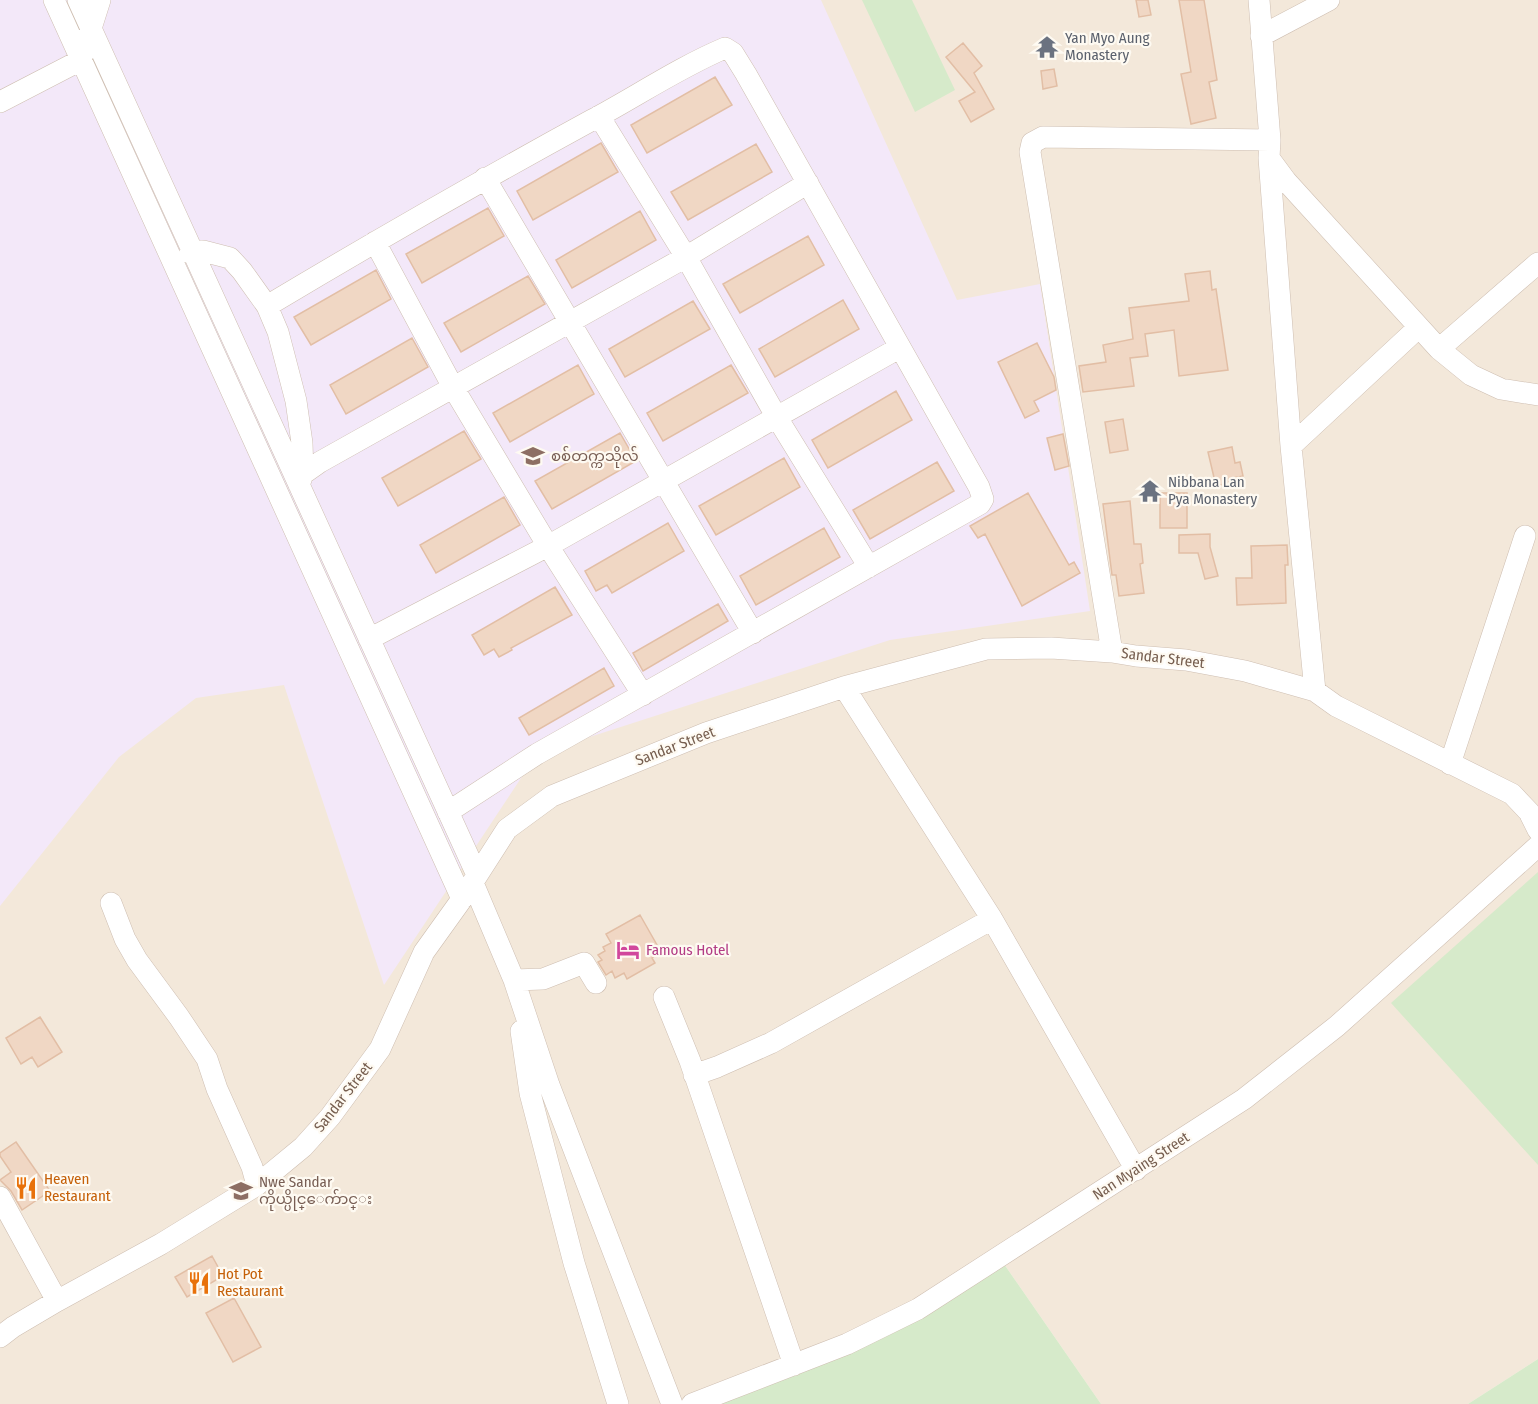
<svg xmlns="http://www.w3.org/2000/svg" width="1538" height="1404" font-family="'Fira Sans Condensed','Noto Sans Myanmar',sans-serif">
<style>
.residential{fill:#f3e8da}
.education{fill:#f3e8f9}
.green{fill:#d6eaca}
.building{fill:#f0d7c4;stroke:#e2bea5;stroke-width:1.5}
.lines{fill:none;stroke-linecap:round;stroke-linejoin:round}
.minor-casing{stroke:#cebeb1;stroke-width:22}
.minor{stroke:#fff;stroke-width:21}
.labels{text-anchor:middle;stroke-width:4.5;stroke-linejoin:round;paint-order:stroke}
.worship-label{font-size:15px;fill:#5b616d;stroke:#fefaf2;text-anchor:start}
.education-label{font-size:15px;fill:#785e54;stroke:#fefaf2;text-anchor:start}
.street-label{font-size:15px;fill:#765e4f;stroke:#fefaf2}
.hotel-label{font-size:15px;fill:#b23c85;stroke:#fefaf2;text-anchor:start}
.food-label{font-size:15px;fill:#c56008;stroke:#fefaf2;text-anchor:start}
</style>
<rect width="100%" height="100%" fill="#fcf6eb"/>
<!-- residential -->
<path class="residential" d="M739 0H1538V1359L1468 1404H1101L1004 1264 703 1404H0V859Z"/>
<!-- education -->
<path class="education" d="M0 0H821L957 300 1040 284 1090 611 890 640 537 754 384 985 284 685 196 698 119 757 0 906Z"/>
<!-- green -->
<path class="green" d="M862 0H912L955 90 915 112Z
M1538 872V1165L1391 1003Z
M1004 1264 1101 1404H703Z
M1538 1359V1404H1468Z"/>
<!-- building -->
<path class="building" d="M1136 0H1148L1151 15 1139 17Z
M1179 0H1204L1217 80 1209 82 1216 118 1191 124 1181 74 1191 72Z
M963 43 982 66 974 73 994 109 971 122 959 101 975 92 946 57Z
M1054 69 1057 86 1043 89 1041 71Z
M715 77 732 105 647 153 631 125Z
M601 143 618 172 533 220 517 191Z
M756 144 772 172 688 220 671 192Z
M488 208 504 236 422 283 406 254Z
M640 211 656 240 572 288 556 260Z
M808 236 824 265 740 313 723 284Z
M376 270 391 299 311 345 294 317Z
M1210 271 1212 290 1216 289 1228 370 1179 376 1174 330 1145 334 1148 356 1130 358 1134 386 1083 392 1079 366 1106 362 1103 345 1133 339 1129 308 1189 301 1185 274Z
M528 276 545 304 461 352 444 323Z
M843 300 859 329 775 377 759 349Z
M693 301 710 329 625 377 609 349Z
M412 338 428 367 346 414 330 385Z
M1037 343 1054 377 1056 390 1034 401 1039 411 1025 418 998 362Z
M578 365 594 394 510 442 493 413Z
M731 365 748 393 663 441 647 413Z
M896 391 912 420 828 468 812 440Z
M1123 419 1128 450 1110 453 1105 422Z
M464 431 481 459 398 506 382 478Z
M620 433 636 461 552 509 535 481Z
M1063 434 1069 466 1055 470 1047 438Z
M1232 447 1235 463 1240 462 1243 476 1227 479 1228 483 1216 486 1208 452Z
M784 458 800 487 716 535 699 506Z
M937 462 954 491 870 539 853 510Z
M1028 493 1069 565 1074 562 1080 573 1022 606 985 534 978 538 970 526Z
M1160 493H1187V528H1160Z
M504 497 520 525 436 573 420 545Z
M1130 501 1134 544H1141L1143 563 1140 564 1144 593 1119 596 1116 575H1112L1103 504Z
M668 523 684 551 612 593 607 585 596 591 585 571Z
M824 528 840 557 756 605 740 576Z
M1210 534V547L1218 576 1205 579 1198 553H1179V535Z
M1287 545 1288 565H1285L1286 603 1237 605 1236 578H1252L1251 546Z
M555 587 572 615 511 648 512 650 499 657 494 649 484 655 472 635Z
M718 604 728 621 643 671 633 653Z
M604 668 614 686 529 735 519 718Z
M640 915 661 952 652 958 655 963 627 979 624 973 615 978 612 971 606 975 598 962 602 960 598 955 605 951 603 947 611 943 606 934Z
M40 1017 62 1052 38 1067 32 1057 21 1064 6 1038Z
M16 1142 50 1191 22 1210 11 1191 0 1180 11 1172 0 1156V1153Z
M212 1256 223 1276 187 1297 175 1277Z
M234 1298 261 1347 233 1362 206 1313Z"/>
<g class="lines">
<!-- minor casing -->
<g class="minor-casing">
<path id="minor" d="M54 0 462 899
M78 0 477 875
M1259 0 1270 140 1269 158 1291 446 1315 691
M1261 36 1329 0
M0 102 81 60 100 0
M599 116 686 257 776 416 869 567
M1269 158 1286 181 1439 349 1471 375 1501 389 1538 395
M485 178 753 633
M375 242 454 389 548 546 643 695
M190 253 203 251 230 258 242 271 267 306 278 332 296 401 302 443 303 474
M267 306C374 242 482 180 592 120 637 96 678 68 725 48L733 53 746 74 979 487 983 499 980 504 537 754 448 812
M1439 349 1538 263
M1291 446 1418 328
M299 485 303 474 320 462 686 257 808 183
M369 639 548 546 899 348
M1112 652 1030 152 1032 143 1043 137 1270 140
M844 687 992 919 1136 1170
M1450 764 1525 536
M473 883 514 980 549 1085 672 1404
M111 903 125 939 137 960 179 1017 207 1059 217 1089 252 1167 257 1185
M514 980 543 979 584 963 596 983
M664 997 690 1061 794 1365
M521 1031 530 1093 574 1263 618 1404
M694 1075 717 1067 771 1043 992 919
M0 1197 57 1301
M0 1337 13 1327 57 1301 161 1244 257 1185 303 1147 330 1117 380 1049 424 952 462 899 507 829 552 796 706 733 844 687 986 649 1051 648 1112 652 1136 656 1186 660 1245 671 1315 691 1336 706 1512 794 1529 812 1538 830
M692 1404 847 1344 918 1309 1244 1099 1337 1026 1538 846"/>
</g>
<!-- minor -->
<use href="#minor" class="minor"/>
</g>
<!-- icons -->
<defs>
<g id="temple-bare" transform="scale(1.8)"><path d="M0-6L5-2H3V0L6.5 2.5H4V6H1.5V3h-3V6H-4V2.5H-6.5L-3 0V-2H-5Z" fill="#6b7280" stroke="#fefaf2" stroke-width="2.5" paint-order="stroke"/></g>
<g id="university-bare" transform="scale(1.8)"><path d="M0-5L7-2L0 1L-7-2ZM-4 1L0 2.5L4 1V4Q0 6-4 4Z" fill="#8d6e63" stroke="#fefaf2" stroke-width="2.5" paint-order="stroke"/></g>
<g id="hotel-bare" transform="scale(1.8)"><path d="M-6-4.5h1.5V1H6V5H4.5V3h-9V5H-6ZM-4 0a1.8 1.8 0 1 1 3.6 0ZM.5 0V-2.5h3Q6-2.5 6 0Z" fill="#d1479c" stroke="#fefaf2" stroke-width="2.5" paint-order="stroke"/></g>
<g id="restaurant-bare" transform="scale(1.8)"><path d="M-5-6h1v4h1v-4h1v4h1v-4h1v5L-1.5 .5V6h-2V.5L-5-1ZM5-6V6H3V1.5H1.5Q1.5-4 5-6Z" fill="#e8710a" stroke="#fefaf2" stroke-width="2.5" paint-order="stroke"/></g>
<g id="school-bare" transform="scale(1.8)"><path d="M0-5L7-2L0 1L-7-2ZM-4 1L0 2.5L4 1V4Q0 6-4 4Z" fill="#8d6e63" stroke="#fefaf2" stroke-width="2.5" paint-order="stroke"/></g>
</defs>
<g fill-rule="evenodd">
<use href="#temple-bare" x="1047" y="47"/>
<use href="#university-bare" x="533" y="456"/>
<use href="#temple-bare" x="1150" y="491"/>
<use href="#hotel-bare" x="628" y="950"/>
<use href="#restaurant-bare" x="26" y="1188"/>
<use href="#school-bare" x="241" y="1191"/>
<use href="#restaurant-bare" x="199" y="1283"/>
</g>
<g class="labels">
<!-- worship labels -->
<g class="worship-label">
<text x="1065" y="43">Yan Myo Aung<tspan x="1065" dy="17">Monastery</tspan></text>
<text x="1168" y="487">Nibbana Lan<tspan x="1168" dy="17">Pya Monastery</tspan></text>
</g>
<!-- education labels -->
<g class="education-label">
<text x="551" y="461">စစ်‌တက္ကသိုလ်</text>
<text x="259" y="1187">Nwe Sandar<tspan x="259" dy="17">ကိုယ္ပိုင္ေက်ာင္း</tspan></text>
</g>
<!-- street labels -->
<g class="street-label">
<text transform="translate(1163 658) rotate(7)" y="5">Sandar Street</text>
<text transform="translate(675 746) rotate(-21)" y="5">Sandar Street</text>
<text transform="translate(343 1097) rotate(-52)" y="5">Sandar Street</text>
<text transform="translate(1141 1166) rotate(-33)" y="5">Nan Myaing Street</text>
</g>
<!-- hotel labels -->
<g class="hotel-label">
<text x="646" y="955">Famous Hotel</text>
</g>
<!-- food labels -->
<g class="food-label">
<text x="44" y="1184">Heaven<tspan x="44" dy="17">Restaurant</tspan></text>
<text x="217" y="1279">Hot Pot<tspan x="217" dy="17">Restaurant</tspan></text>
</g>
</g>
</svg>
